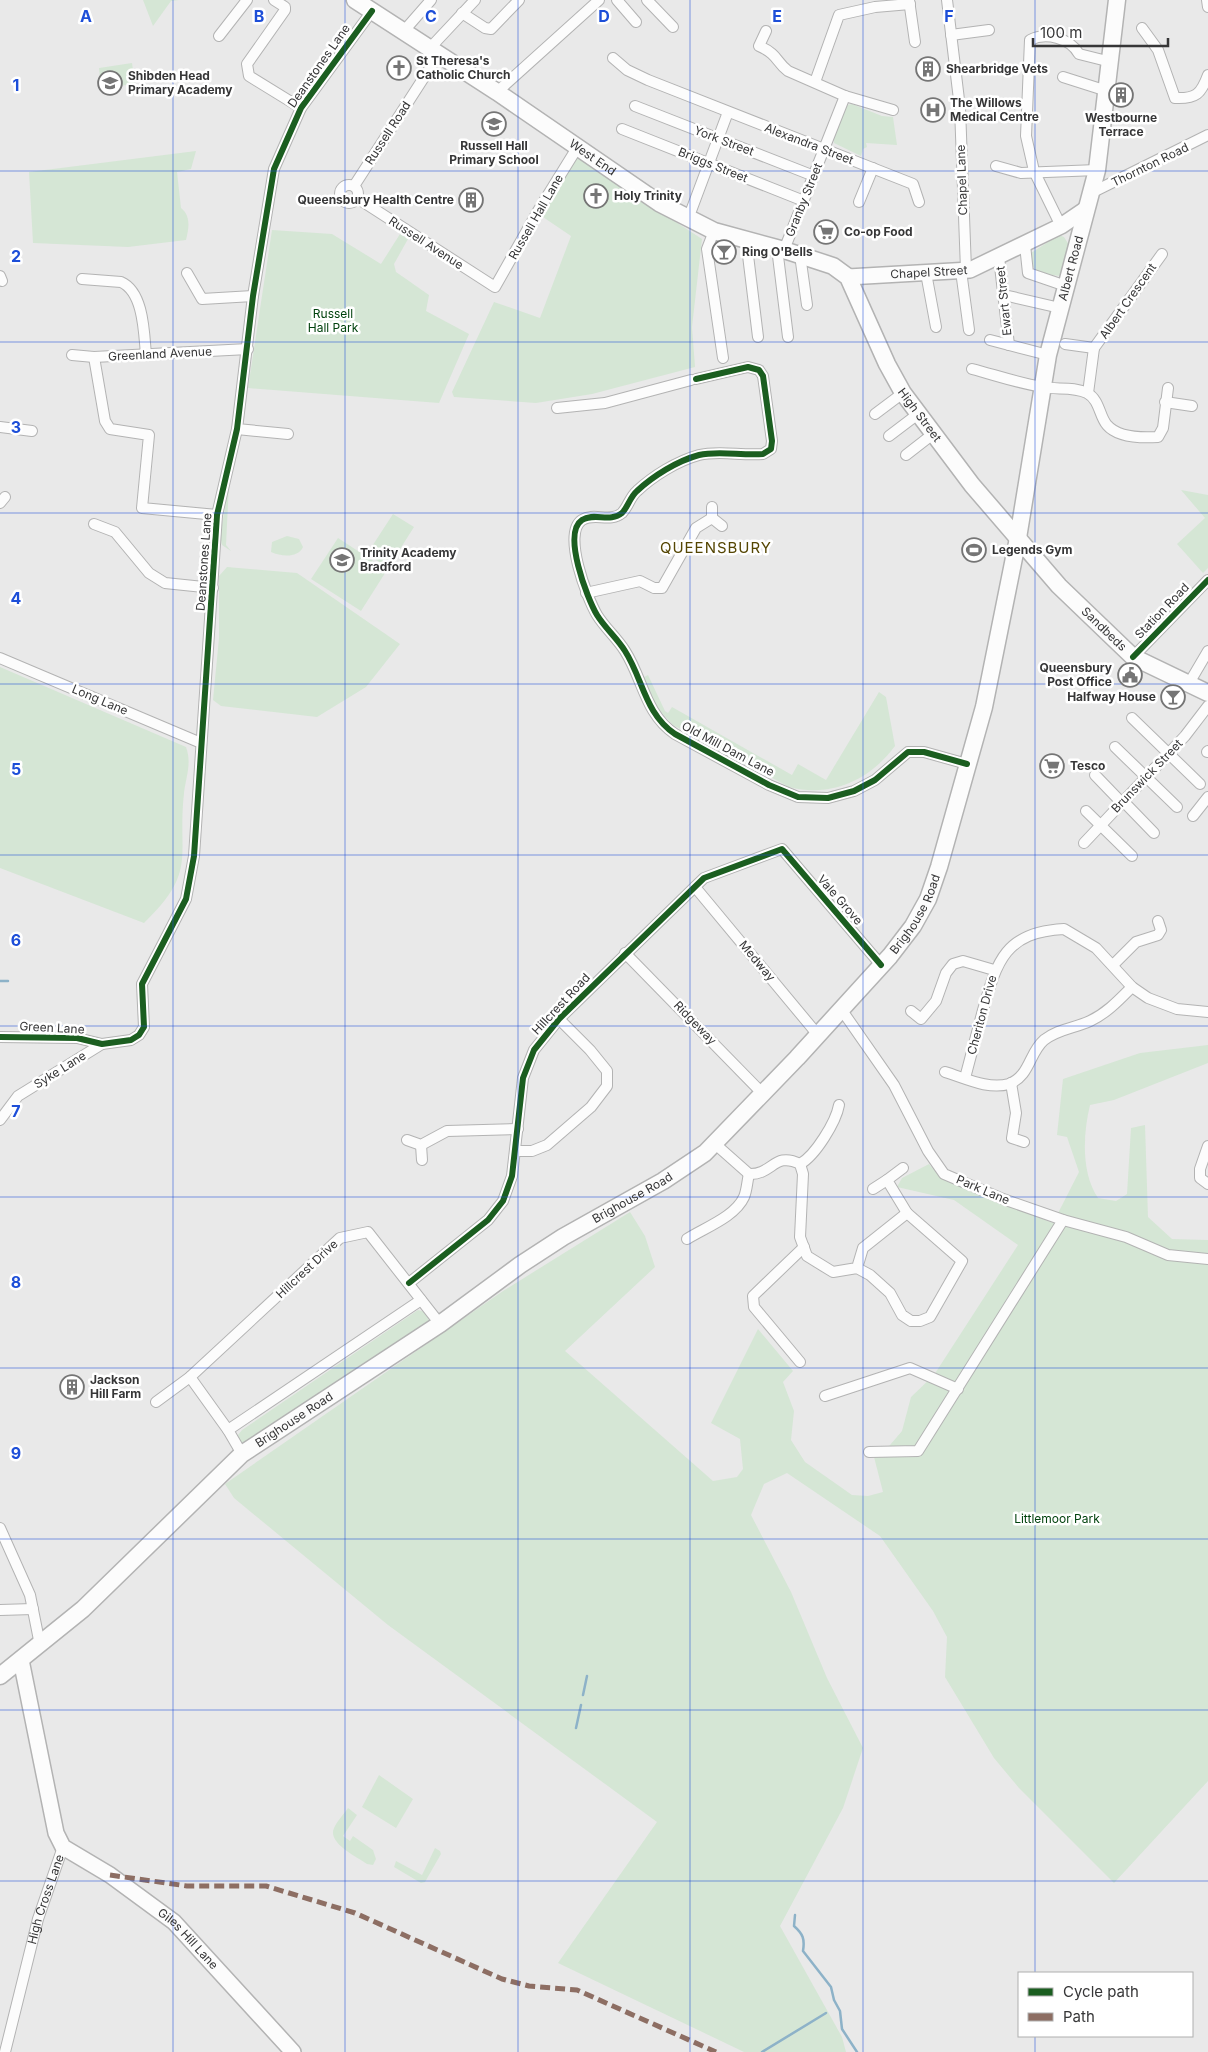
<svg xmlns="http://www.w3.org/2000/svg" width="1208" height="2052" font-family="Inter,sans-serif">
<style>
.green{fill:#d5e6d5}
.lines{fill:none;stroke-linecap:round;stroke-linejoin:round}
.stream{stroke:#8db2c8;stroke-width:2.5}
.street-casing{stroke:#b3b3b3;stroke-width:12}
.secondary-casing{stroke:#b3b3b3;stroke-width:18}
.primary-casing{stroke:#b3b3b3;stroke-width:19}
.street{stroke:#fcfcfc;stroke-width:10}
.secondary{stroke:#fcfcfc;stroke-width:15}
.primary{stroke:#fcfcfc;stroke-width:16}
.quiet{stroke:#8d6e63;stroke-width:5;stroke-dasharray:10 5;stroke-linecap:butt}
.cycleway-casing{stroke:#fff;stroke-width:9}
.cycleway{stroke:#1b5e20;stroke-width:6}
.grid{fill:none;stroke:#1d4ed8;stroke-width:1;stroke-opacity:0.55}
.labels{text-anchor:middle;stroke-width:5;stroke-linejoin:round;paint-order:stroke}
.poi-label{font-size:12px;font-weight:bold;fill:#363637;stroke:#fff;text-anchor:start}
.street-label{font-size:12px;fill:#363637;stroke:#fff}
.park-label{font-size:12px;fill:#00420d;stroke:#fff}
.quarter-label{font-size:15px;letter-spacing:1px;fill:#554603;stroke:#fff}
.grid-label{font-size:16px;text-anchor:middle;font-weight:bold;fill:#1d4ed8;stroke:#fff;stroke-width:5;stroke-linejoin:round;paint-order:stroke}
</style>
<rect width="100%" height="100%" fill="#e9e9e9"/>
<!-- green -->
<path class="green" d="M143 0H179L171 1 153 26Z
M132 63 135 84 101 88 99 68Z
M852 104 882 116 893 117 897 145 866 143 867 147 863 149 861 156 834 143V138L847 105Z
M196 151 191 169 177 172 181 208C191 216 189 228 186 240L128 247 33 243 29 172Z
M576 157 702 239 692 327 695 367 592 394 536 403 454 397 452 392 494 302 540 318 571 236 540 215Z
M272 230 332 234 381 264 400 234 408 239 394 264 396 272 429 295 426 311 469 334 439 403 248 388Z
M1059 235 1064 237 1071 248 1060 276 1037 273 1031 263V253Z
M229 484 226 545 231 551 222 545 220 537Z
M1181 490 1208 495V568L1203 573 1177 544 1205 518Z
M393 514 414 527 388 568 367 554Z
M287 536 299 539 303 547C298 558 282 557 271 552L272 542Z
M338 538 387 570 361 611 311 579Z
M227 567 297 573 400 644 366 687 317 717 221 706 213 700 219 638V576Z
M0 667 186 747C192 763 186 777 184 793 177 857 198 871 144 923L0 868Z
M648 675 665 711 668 713 672 707 792 775 798 764 826 780 879 692 886 697 895 746C870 780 831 798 789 787L673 725 658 709 644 677Z
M1208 1045V1063L1114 1100 1090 1105C1083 1134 1081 1173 1098 1198L1116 1201 1127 1194 1131 1128 1145 1125 1148 1217 1172 1239 1208 1240V1781L1114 1883 1019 1788 994 1758 945 1677 947 1637 933 1611 880 1536 787 1473 764 1484 751 1515 791 1592 827 1678 863 1748 843 1808 780 1926 842 2037 846 2052H744L558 1963 657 1822 388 1625 234 1498 225 1484 503 1291 630 1212 645 1236 655 1267 565 1351 713 1481 737 1477 743 1469 740 1439 711 1423 758 1329 793 1371 783 1382 794 1411 791 1440 805 1462 852 1495 868 1496 883 1492 874 1457 890 1445 902 1431 911 1397 934 1375 1018 1245 954 1200 897 1187 902 1178 929 1164C943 1185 1026 1212 1053 1223L1079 1172 1067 1137 1057 1135 1063 1079 1140 1053Z
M418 1310 426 1312 429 1321 245 1443 240 1442 238 1435 242 1430Z
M379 1775 413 1799 396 1828 362 1807Z
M348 1808 357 1815 343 1836 350 1841 353 1836 373 1850 376 1859 373 1865 367 1864C357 1857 327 1843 334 1828 337 1821 344 1814 348 1808Z
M435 1848 440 1851 441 1854 425 1882 421 1883 394 1867 396 1861 422 1875Z"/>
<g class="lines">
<!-- stream -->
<path class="stream" d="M0 981H8
M583 1695 587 1676
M576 1728 581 1705
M795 1915 794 1926C803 1934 805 1939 803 1951L831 1987 834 2000 840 2011 842 2029 857 2052
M762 2052 826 2013"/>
<!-- street casing -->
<g class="street-casing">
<g id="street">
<path d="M274 0 285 7V10L247 64 249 76 301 108"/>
<path d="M617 0 636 22"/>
<path d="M647 0 673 27"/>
<path d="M909 0 915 42"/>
<path d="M947 0 960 108 966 270"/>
<path d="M1207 0 1208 7"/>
<path d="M462 13 485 28 491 29 519 0"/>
<path d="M1142 28 1158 50 1175 98C1196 99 1201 94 1208 75"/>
<path d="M766 31 759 46C779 55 775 61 788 71L845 96 893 110"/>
<path d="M403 32 431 0"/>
<path d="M951 35 989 30"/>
<path d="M219 36 247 0"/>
<path d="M430 48 475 0"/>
<path d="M613 58 627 70 648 80 913 184 919 202"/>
<path d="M1063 77 1107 91"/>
<path d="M815 82 839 15 875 7 910 4"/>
<path d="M497 92 599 0"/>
<path d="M635 106 814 176"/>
<path d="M622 129 804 201"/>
<path d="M996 166 1021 173 1097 170"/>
<circle cx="349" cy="194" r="9"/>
<path d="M354 186 439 54"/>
<path d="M1091 193 1208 135"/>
<path d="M357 198 495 287 538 211 577 148"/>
<path d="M859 202 873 168"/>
<path d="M688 219 728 112"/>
<path d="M1061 226 1034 171 1026 136 1030 40C1046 32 1070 38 1079 54L1111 62"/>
<path d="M714 231 707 249 723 358"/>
<path d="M746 239 758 337"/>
<path d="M1025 245 1028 273 1066 286"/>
<path d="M777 248 788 337"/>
<path d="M784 250 845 96"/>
<path d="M800 255 807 305"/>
<path d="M999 257 1009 345"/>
<path d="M961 271 969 330"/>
<path d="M187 273 202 299 253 296"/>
<path d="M926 273 936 327"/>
<path d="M0 276 2 281"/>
<path d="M82 279 121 282C144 292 144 334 146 355"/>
<path d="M1004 295 1060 308"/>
<path d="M990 340 1048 355"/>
<path d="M1065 344 1094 348 1162 254"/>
<path d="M72 355 94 357 248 349"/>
<path d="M94 357 105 421 110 429 149 435 142 508 217 515"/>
<path d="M972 369C995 375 1018 383 1042 387 1056 390 1074 386 1087 393 1100 400 1099 416 1107 425 1118 438 1142 438 1158 437L1163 428 1168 388"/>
<path d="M696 379 748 367 759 370 763 376 772 441 771 449 763 454C742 456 719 450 699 455 677 461 653 476 637 491 630 497 628 507 622 513 610 523 594 512 582 520 562 533 587 598 597 615 605 628 617 638 625 651 643 679 645 714 675 734L769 785 798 797 828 798 854 791 875 780 908 752H924L967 764"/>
<path d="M1088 393 1094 348"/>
<path d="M1165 402 1192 406"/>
<path d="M557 408 605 403 691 380"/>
<path d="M875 414 903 393"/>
<path d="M0 427 32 431"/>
<path d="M237 429 288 434"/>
<path d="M889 436 918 414"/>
<path d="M906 455 933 434"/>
<path d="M0 503 5 497"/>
<path d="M712 507V518"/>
<path d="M94 524 115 532 149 573 165 583 213 588"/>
<path d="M586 593 640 581 654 588H662L696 528 712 518 722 526"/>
<path d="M1133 657 1208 580"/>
<path d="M0 658 201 743"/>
<path d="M1188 685 1208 651"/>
<path d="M1132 718 1200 784"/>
<path d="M1115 747 1177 807"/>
<path d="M1207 752 1208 751"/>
<path d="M1095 775 1121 802"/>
<path d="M1123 801 1154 833"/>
<path d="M1086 811 1132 856"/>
<path d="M1193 816 1208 797"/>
<path d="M1084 843 1185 736 1208 706"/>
<path d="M695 887 818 1035"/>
<path d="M625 953 763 1094"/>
<path d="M1113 965 1136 942 1158 935 1161 930 1158 921"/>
<path d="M841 1009 894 1085 928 1151 944 1174 1003 1199 1063 1220 1126 1237 1168 1255 1208 1259"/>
<path d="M911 1011 921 1019 936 1001 946 973 953 964 963 961 994 970"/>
<path d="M0 1037 77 1038 102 1044 131 1040 139 1035 144 1027 142 984 186 899 194 856 217 515 237 429 253 296 274 169 301 108 372 11"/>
<path d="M945 1072C965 1078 988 1090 1009 1084 1030 1076 1029 1053 1044 1040 1058 1029 1075 1028 1090 1021 1107 1013 1119 1000 1132 987"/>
<path d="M965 1078C971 1055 977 1033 983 1010 997 961 1005 932 1064 929L1096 948 1132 987 1148 998 1177 1009 1208 1012"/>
<path d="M1011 1083 1016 1113 1012 1138 1024 1142"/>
<path d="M0 1120 18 1096 102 1044"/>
<path d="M407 1140 421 1145 447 1131 518 1129"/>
<path d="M714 1143 749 1174C773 1175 774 1151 800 1164L803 1174 800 1237 807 1256 833 1272 857 1268 863 1248 907 1213 962 1261 930 1317 920 1321H911L902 1315 890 1293 870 1275 857 1268"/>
<path d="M421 1145 422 1160"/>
<path d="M1208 1146 1200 1169V1178L1208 1184"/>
<path d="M516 1151H532L547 1145 591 1107 607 1086V1071L590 1050 559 1019"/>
<path d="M800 1164C815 1156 836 1122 839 1105"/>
<path d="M903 1168 887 1180 907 1213"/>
<path d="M873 1189 887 1180"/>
<path d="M687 1239C704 1228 735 1217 744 1197 747 1190 747 1182 749 1174"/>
<path d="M409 1283 488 1220 503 1201 512 1176 523 1078 534 1050 559 1019 704 878 782 849 881 965"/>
<path d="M800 1362 754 1307 753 1296 804 1247"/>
<path d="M190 1377 228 1430 242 1454"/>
<path d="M825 1396 910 1368 958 1389"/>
<path d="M156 1402 190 1377 340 1238 368 1232 440 1324"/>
<path d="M228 1430 421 1300"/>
<path d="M869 1452 918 1451 1063 1220"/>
<path d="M0 1528 30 1595 40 1645"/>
<path d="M0 1610 33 1609"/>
<path id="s1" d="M5 2052 38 1919 63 1847"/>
</g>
</g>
<!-- secondary casing -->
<g class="secondary-casing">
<g id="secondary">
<path id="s2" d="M848 277 970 270 1061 226 1086 209"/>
<path id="s3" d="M21 1660 56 1833 63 1847 110 1875 174 1922 293 2052"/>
</g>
</g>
<!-- primary casing -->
<g class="primary-casing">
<g id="primary">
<path id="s4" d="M355 0 497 92 659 203 714 231 784 250 833 266 848 277 887 364 903 393 972 485 1059 586 1133 657 1208 693"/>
<path id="s5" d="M0 1676 83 1609 242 1454 440 1324 520 1265 563 1237 663 1181 705 1153 797 1058 890 956 913 926 928 899 939 867 984 707 1018 538 1048 355 1097 170 1117 0"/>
</g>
</g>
<!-- street -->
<use href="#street" class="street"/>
<!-- secondary -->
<use href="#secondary" class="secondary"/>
<!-- primary -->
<use href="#primary" class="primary"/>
<!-- quiet -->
<path class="quiet" d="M110 1875 187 1886H266L355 1913 502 1979 529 1986 577 1990 716 2052"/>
<!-- cycleway casing -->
<g class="cycleway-casing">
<path id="cycleway" d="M696 379 748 367 759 370 763 376 772 441 771 449 763 454C742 456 719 450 699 455 677 461 653 476 637 491 630 497 628 507 622 513 610 523 594 512 582 520 562 533 587 598 597 615 605 628 617 638 625 651 643 679 645 714 675 734L769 785 798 797 828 798 854 791 875 780 908 752H924L967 764
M1133 657 1208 580
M0 1037 77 1038 102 1044 131 1040 139 1035 144 1027 142 984 186 899 194 856 217 515 237 429 253 296 274 169 301 108 372 11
M409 1283 488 1220 503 1201 512 1176 523 1078 534 1050 559 1019 704 878 782 849 881 965"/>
</g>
<!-- cycleway -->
<use href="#cycleway" class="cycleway"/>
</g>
<!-- grid -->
<path class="grid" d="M173 0V2052M345 0V2052M518 0V2052M690 0V2052M863 0V2052M1035 0V1973M0 171H1208M0 342H1208M0 513H1208M0 684H1208M0 855H1208M0 1026H1208M0 1197H1208M0 1368H1208M0 1539H1208M0 1710H1208M0 1881H1208M1035 2036V2052"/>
<!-- icons -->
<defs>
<g id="church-ring" transform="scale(1.25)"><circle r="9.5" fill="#fff" stroke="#757575" stroke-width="1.5"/><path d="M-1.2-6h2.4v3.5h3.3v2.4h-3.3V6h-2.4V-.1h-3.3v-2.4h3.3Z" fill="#757575"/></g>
<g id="building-ring" transform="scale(1.25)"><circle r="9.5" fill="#fff" stroke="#757575" stroke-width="1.5"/><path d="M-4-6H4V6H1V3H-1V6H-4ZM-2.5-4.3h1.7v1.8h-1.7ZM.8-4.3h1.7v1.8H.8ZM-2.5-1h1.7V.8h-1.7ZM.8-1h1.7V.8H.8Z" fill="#757575"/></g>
<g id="school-ring" transform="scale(1.25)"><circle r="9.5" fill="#fff" stroke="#757575" stroke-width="1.5"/><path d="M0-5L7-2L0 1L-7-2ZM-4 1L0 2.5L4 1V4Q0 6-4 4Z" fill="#757575"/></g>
<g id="hospital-ring" transform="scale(1.25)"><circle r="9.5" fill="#fff" stroke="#757575" stroke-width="1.5"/><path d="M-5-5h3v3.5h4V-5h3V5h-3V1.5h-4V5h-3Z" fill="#757575"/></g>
<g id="supermarket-ring" transform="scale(1.25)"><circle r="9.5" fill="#fff" stroke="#757575" stroke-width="1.5"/><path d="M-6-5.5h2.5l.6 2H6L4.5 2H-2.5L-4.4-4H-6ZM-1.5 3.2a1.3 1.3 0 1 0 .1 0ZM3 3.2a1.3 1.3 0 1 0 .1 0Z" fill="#757575"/></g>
<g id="bar-ring" transform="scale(1.25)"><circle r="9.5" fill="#fff" stroke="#757575" stroke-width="1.5"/><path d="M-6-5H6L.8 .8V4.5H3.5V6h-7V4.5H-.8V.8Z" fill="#757575"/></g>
<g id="stadium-ring" transform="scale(1.25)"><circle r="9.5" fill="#fff" stroke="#757575" stroke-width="1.5"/><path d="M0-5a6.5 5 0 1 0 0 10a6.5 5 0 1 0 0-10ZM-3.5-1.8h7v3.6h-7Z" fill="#757575"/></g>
<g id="civic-ring" transform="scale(1.25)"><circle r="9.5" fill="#fff" stroke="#757575" stroke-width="1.5"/><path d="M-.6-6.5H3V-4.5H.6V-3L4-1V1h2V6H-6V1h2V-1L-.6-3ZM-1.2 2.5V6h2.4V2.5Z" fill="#757575"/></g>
</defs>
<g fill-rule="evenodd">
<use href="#church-ring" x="399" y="68"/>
<use href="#building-ring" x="928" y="69"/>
<use href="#school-ring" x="110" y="83"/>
<use href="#building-ring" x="1121" y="95"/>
<use href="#hospital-ring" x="933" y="110"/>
<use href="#school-ring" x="494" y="124"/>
<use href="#church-ring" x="596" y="196"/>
<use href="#building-ring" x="471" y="200"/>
<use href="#supermarket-ring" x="826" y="232"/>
<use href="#bar-ring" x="724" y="252"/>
<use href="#stadium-ring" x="974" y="550"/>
<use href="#school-ring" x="342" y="560"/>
<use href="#civic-ring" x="1130" y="675"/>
<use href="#bar-ring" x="1173" y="697"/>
<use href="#supermarket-ring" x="1052" y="766"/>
<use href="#building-ring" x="72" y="1387"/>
</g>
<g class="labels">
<!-- poi labels -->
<g class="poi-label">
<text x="416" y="65">St Theresa's<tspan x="416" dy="14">Catholic Church</tspan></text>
<text x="946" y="73">Shearbridge Vets</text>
<text x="128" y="80">Shibden Head<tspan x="128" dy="14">Primary Academy</tspan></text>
<text x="950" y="107">The Willows<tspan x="950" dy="14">Medical Centre</tspan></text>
<text x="1121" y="122" text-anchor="middle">Westbourne<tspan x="1121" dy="14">Terrace</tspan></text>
<text x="494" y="150" text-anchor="middle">Russell Hall<tspan x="494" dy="14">Primary School</tspan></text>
<text x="614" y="200">Holy Trinity</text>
<text x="454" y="204" text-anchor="end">Queensbury Health Centre</text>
<text x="844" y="236">Co-op Food</text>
<text x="742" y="256">Ring O'Bells</text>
<text x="992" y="554">Legends Gym</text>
<text x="360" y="557">Trinity Academy<tspan x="360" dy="14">Bradford</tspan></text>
<text x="1112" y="672" text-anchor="end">Queensbury<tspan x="1112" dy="14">Post Office</tspan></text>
<text x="1156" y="701" text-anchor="end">Halfway House</text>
<text x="1070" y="770">Tesco</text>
<text x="90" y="1384">Jackson<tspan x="90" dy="14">Hill Farm</tspan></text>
</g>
<!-- street labels -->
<g class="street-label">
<text transform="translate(319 66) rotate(-55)" y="4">Deanstones Lane</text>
<text transform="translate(388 133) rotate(-57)" y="4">Russell Road</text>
<text transform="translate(724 141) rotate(21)" y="4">York Street</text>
<text transform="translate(809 144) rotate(21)" y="4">Alexandra Street</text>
<text dy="4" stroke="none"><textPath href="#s4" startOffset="285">West End</textPath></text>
<text transform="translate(713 165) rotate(22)" y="4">Briggs Street</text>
<text transform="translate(1150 165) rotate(-26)" y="4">Thornton Road</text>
<text transform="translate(962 180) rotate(-92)" y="4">Chapel Lane</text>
<text transform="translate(804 200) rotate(-68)" y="4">Granby Street</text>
<text transform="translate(536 217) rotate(-60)" y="4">Russell Hall Lane</text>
<text transform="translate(426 243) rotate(33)" y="4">Russell Avenue</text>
<text dy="4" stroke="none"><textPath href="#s5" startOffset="1868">Albert Road</textPath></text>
<text dy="4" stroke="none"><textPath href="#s2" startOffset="81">Chapel Street</textPath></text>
<text transform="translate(1004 301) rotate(-96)" y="4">Ewart Street</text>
<text transform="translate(1128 301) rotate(-55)" y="4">Albert Crescent</text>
<text transform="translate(160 354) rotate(-3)" y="4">Greenland Avenue</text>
<text dy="4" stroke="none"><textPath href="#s4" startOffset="726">High Street</textPath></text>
<text transform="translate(204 562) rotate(-86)" y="4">Deanstones Lane</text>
<text transform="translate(1162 611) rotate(-46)" y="4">Station Road</text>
<text dy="4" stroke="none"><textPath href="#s4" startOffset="1009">Sandbeds</textPath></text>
<text transform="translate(100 700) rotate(23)" y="4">Long Lane</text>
<text transform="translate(728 749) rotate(28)" y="4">Old Mill Dam Lane</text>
<text transform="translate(1147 776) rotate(-46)" y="4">Brunswick Street</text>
<text transform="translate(840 900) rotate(49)" y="4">Vale Grove</text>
<text dy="4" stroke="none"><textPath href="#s5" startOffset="1201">Brighouse Road</textPath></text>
<text transform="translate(757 961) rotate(50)" y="4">Medway</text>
<text transform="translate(561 1004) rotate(-47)" y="4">Hillcrest Road</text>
<text transform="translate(982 1015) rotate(-75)" y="4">Cheriton Drive</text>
<text transform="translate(695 1023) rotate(46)" y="4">Ridgeway</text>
<text transform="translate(52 1028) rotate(3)" y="4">Green Lane</text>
<text transform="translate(60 1070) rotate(-32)" y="4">Syke Lane</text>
<text transform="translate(983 1190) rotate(23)" y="4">Park Lane</text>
<text dy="4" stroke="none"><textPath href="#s5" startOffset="796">Brighouse Road</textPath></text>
<text transform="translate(307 1269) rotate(-43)" y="4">Hillcrest Drive</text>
<text dy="4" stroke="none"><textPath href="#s5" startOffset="391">Brighouse Road</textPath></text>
<text dy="4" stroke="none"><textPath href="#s1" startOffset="158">High Cross Lane</textPath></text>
<text dy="4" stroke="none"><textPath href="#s3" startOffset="348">Giles Hill Lane</textPath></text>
</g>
<!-- park labels -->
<g class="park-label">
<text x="333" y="318">Russell<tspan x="333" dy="14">Hall Park</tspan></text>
<text x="1057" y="1523">Littlemoor Park</text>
</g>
<!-- quarter labels -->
<g class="quarter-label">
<text x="716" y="553">QUEENSBURY</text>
</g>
</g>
<g class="grid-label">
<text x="86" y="22">A</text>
<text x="259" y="22">B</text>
<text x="431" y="22">C</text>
<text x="604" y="22">D</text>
<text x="777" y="22">E</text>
<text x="949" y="22">F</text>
<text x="16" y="91">1</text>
<text x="16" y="262">2</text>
<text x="16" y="433">3</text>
<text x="16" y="604">4</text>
<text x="16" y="775">5</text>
<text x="16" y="946">6</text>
<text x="16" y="1117">7</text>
<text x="16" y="1288">8</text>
<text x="16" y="1459">9</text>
</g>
<!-- legend -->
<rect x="1018" y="1972" width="175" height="65" fill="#ffffff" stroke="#afafaf"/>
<rect x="1028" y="1988" width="25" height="8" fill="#1b5e20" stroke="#afafaf"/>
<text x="1063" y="1997" font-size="15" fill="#363637">Cycle path</text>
<rect x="1028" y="2013" width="25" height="8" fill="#8d6e63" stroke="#afafaf"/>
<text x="1063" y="2022" font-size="15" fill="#363637">Path</text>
<!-- scale -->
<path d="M1033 38v8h135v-8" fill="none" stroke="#363637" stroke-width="2.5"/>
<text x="1040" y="38" font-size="15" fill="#363637" stroke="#ffffff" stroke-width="4" paint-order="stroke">100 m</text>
</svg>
